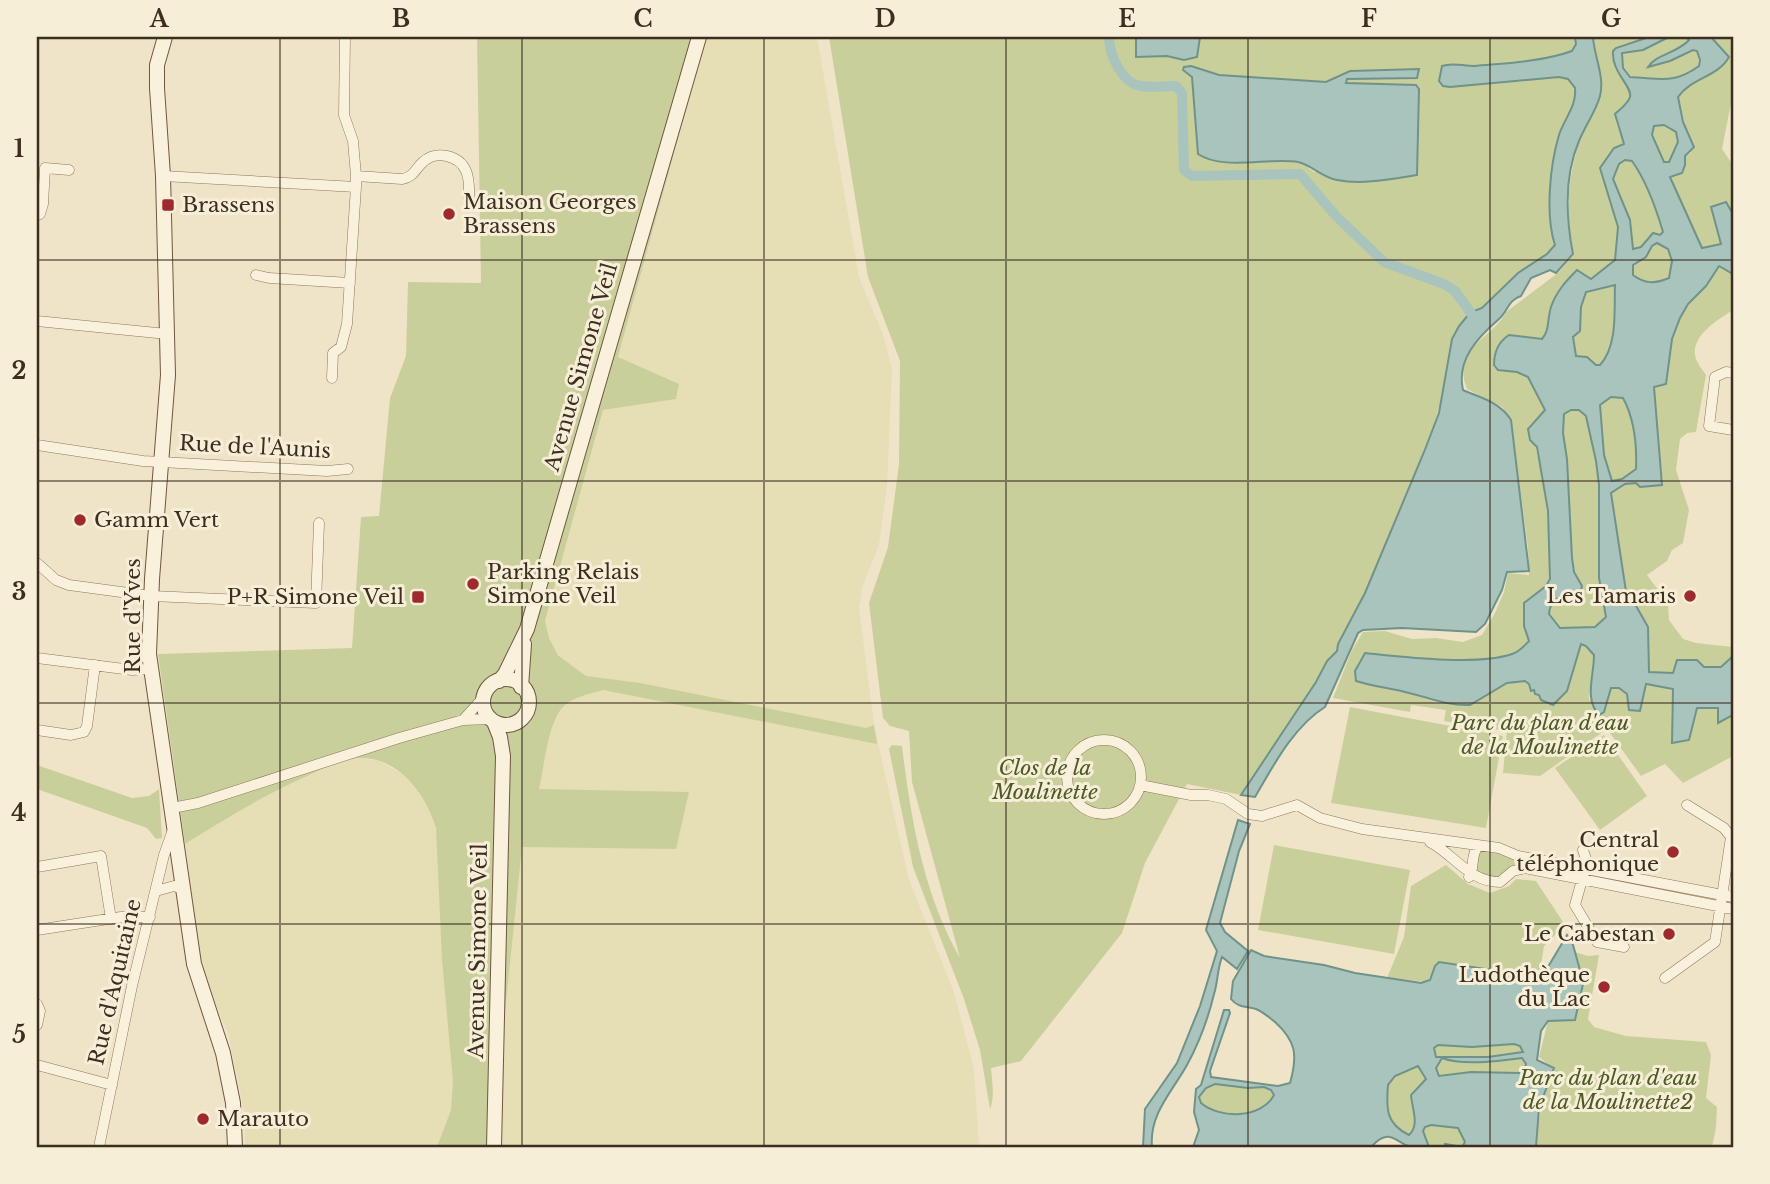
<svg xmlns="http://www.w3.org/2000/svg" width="1770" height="1184" font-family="'Libre Baskerville',serif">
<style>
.farmland{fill:#e6deb5}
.green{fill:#c9cf9b;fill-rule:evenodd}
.water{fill:#a9c4bc;stroke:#6f938a;stroke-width:2;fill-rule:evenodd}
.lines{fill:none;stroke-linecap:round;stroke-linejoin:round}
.canal{stroke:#a9c4bc;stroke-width:10}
.street-casing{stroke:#8d765c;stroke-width:11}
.secondary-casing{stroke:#6f573f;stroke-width:16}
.street{stroke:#faf1dc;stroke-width:10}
.secondary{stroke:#faf1dc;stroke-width:14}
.grid{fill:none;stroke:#3d2e20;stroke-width:2;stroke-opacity:0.55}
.poi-dot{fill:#9e2a2b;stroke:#f7eed8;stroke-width:2.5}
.labels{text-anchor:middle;stroke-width:6;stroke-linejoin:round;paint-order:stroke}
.poi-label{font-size:21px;fill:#3d2e20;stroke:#f7eed8;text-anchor:start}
.street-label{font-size:21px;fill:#3d2e20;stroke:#f7eed8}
.park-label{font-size:21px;font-style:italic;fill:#4d5a26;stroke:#f7eed8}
.neatline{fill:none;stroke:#3d2e20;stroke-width:2.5}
.grid-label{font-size:23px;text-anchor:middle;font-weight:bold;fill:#3d2e20}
</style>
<rect width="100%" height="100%" fill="#f0e4c8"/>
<!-- farmland -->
<path class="farmland" d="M706 37H817L859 277 884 337 892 369 887 486 879 545 863 585 859 608 874 725 909 880 954 992 974 1069 979 1147H245L244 1111 228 1033 203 975 185 844 262 796 341 760 360 758 379 761 404 775 421 791 430 808 436 828 522 847 554 720 562 708 573 699 586 676 558 654 549 638 545 621 603 410 676 399 678 384 618 358Z"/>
<!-- green -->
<path class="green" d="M477 37H706L618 357 679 384 676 399 603 410 545 621 549 638 558 655 586 676 640 683 866 728 874 725 877 744 603 690C589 694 572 697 562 708 548 724 544 768 539 789L689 792 676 849 522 847 491 1147H437L451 1110 453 1082 442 959 436 828C426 794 398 756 358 758 340 759 324 768 307 776 264 795 225 819 185 844L158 654 352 648 361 517 379 516 390 398 406 356 408 282 481 283Z
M829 37H1136V57L1167 56 1184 60 1197 57 1200 37H1575L1576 44 1572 51C1541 62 1506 64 1474 66 1463 66 1453 62 1442 67L1439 78 1443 86 1450 87 1559 77 1568 79 1575 88C1576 104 1567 116 1561 130 1549 156 1546 218 1555 245L1547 254 1518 273 1482 308 1470 314 1459 326 1450 347 1443 393 1434 426 1365 593 1338 644 1337 651 1327 661 1316 682 1241 795 1187 784 1145 863 1122 933 1021 1061 991 1068C992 1081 995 1097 990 1109L980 1050 964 999 913 867 889 749 892 745 902 746C911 819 923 893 960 958L912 782 909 731 890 726 883 718 869 603 888 547 899 464 900 361 868 277ZM1191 66 1219 75 1326 82 1350 71 1416 78 1346 79V83L1416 85 1419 89 1417 174 1314 172 1301 162H1228L1198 154Z
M1593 37H1649L1621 46 1615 68C1618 76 1628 83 1630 91 1634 103 1616 107 1616 119 1616 129 1624 135 1624 145L1600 168 1618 227 1615 260 1591 279 1577 270C1566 281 1556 292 1551 307 1547 319 1550 330 1542 340L1509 335C1501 345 1494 352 1494 366L1498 370 1517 372 1528 377 1545 410 1530 425C1544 476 1551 526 1550 579L1546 586 1524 604V626L1530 640C1526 645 1520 651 1513 654 1482 666 1401 656 1365 653 1358 661 1352 672 1359 682L1408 693 1438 703 1478 698 1507 683 1525 681 1553 705 1567 691 1581 644 1586 645 1594 655 1589 699 1604 712 1611 688H1619L1627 694 1628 707 1644 685 1671 687 1673 694 1672 743 1697 708H1718V723L1733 715V756L1683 783 1665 764 1641 776 1607 729 1540 776 1503 773 1507 731 1444 721 1446 710 1411 705 1410 712 1333 698 1352 650 1363 632 1385 631 1412 639 1436 638 1463 642 1482 635 1495 613 1504 592 1508 573 1529 575 1528 548 1511 420 1502 407 1467 389C1450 347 1493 339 1506 312L1559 272 1574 254C1564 208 1568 170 1585 126 1589 116 1597 106 1599 96 1603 81 1596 53 1593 37Z
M1669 37H1686L1689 40 1679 50 1648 65H1658L1693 50 1698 53 1699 66C1678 82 1652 83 1628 75L1621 63 1622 53 1643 50Z
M1711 37H1733V101L1731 103 1722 149 1733 165V214L1725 201 1711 207 1721 243 1720 245 1702 248 1670 177 1677 176 1685 156 1691 153 1678 97C1691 78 1719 77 1729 57Z
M1664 125 1676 132 1678 141 1669 162 1664 163 1652 135 1654 126Z
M1625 160 1632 161C1647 182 1656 208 1663 232L1661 235 1648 237 1641 247 1632 249 1613 179 1619 164Z
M1657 243 1668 248 1672 261 1669 278C1655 284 1645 284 1633 275V264L1646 257 1652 246Z
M1719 266 1733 274V310C1719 319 1692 335 1695 355 1696 362 1702 369 1706 375L1696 432 1687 433 1680 439 1676 470 1689 510 1683 543 1672 550 1667 561 1647 575 1668 603 1669 620 1683 639 1696 643 1733 647V656L1721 667H1704L1677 660 1674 673 1649 672 1648 627 1627 598 1611 493 1625 484H1663L1653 388 1666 384C1669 370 1669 354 1672 340 1678 311 1701 288 1719 266Z
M1615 284C1614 310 1618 345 1600 366L1596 365 1587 357 1576 356 1573 337 1580 331 1581 307 1586 292Z
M1611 397 1623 398C1635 421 1636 444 1636 469L1622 479 1612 481 1604 455 1600 405Z
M1571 409 1579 410 1586 416 1597 461 1599 485V578L1607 617 1595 627 1560 628 1549 614C1550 596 1566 595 1581 590L1582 587 1574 572 1572 558 1567 459 1563 433 1564 413Z
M1350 707 1503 736 1486 828 1331 803Z
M1604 735 1647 796 1600 830 1555 768Z
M37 765 132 798 149 796 159 789 162 838 156 839 147 828 37 789Z
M1274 845 1410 870 1394 954 1258 930Z
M1478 846 1733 897V909L1525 868 1505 880 1471 874Z
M1446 865 1468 884 1490 893 1509 886 1516 879 1536 881 1565 925 1544 946 1539 977 1440 962 1427 982 1387 978 1404 937 1411 886Z
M1575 952 1588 956 1599 955 1588 1019 1594 1027 1626 1036 1706 1042 1711 1055 1706 1098 1717 1107 1716 1128 1712 1147H1537C1537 1119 1543 1095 1554 1069L1539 1057 1548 1021 1575 1020 1582 973Z
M1514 1044 1520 1046 1523 1052 1488 1057H1436L1433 1050 1438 1045 1472 1047Z
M1443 1058C1459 1066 1503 1060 1522 1058L1526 1064 1524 1071 1519 1073 1471 1072 1439 1076 1436 1068Z
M1418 1066 1426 1079 1411 1099C1413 1111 1419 1126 1409 1135 1385 1124 1387 1109 1388 1085L1395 1076Z
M1216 1084 1248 1088 1264 1087 1271 1090 1274 1094C1261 1120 1220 1119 1201 1103L1199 1097 1206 1088Z
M1431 1125 1458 1128 1465 1142 1462 1147 1445 1144 1444 1147H1429L1423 1131 1425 1127Z"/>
<!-- water -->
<path class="water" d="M1136 37H1200L1197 57 1184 60 1167 56 1136 57Z
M1575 37H1593C1594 56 1605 77 1600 96 1596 111 1585 126 1579 141 1564 176 1566 218 1573 254L1556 273 1550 270 1531 278 1521 296C1508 300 1508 311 1499 319 1478 337 1456 360 1463 390 1481 398 1500 402 1511 420L1529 571 1507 572 1502 590 1485 624 1476 632 1402 628 1363 630 1358 633 1325 707C1294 726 1273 766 1255 797L1241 795 1316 682 1327 661 1337 651 1338 644 1365 593 1424 452 1439 413 1452 339 1459 326 1469 314 1464 303 1474 311 1482 308 1518 273 1547 254 1555 245C1545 215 1550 165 1559 135 1564 119 1577 106 1575 88L1568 79 1559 77 1450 87 1443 86 1439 81 1442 66C1452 62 1463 66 1474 66 1506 63 1541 62 1572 51L1576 44Z
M1649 37H1669L1643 50 1622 53 1623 68 1630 77C1659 78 1673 85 1699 66L1700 60 1697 51 1693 50 1670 61 1648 67C1656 54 1678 53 1689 40L1686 37H1711L1729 57C1718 77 1691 78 1678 97L1683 122 1694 147 1685 156V165L1682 173 1670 177 1702 248 1721 244 1711 207 1726 202 1733 214V274L1719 266 1706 286 1688 304 1680 318 1672 339 1666 384 1654 387 1662 485 1640 487 1636 483 1625 484 1611 493 1627 598 1635 604 1648 627 1649 672 1673 673 1677 660H1697L1704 667H1721L1733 656V715L1718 723V708H1697L1689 740 1672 743 1673 689 1646 684 1640 711 1629 710 1627 694 1619 688H1611L1604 712 1599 715C1584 699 1594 676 1594 655L1586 646 1581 644 1567 691 1553 705 1541 700 1539 695 1535 694 1534 690 1531 691 1529 684 1525 681 1507 683 1470 705C1446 706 1428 697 1405 692 1389 688 1372 686 1356 681L1355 671 1365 653C1404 657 1477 666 1512 654 1519 652 1524 646 1529 641L1524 626V603L1546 586 1550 579 1548 511 1537 447 1530 440 1528 429 1545 410 1528 377 1517 372 1498 370 1494 365C1494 352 1498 342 1509 335L1542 339C1550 330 1547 319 1551 307 1556 292 1566 281 1577 270L1591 279 1615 260 1618 227 1600 168 1614 148 1624 144 1615 114C1620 109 1628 104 1630 97 1633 87 1611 72 1613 51L1616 48ZM1664 125 1676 132 1678 142 1669 162H1664L1652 135 1654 126ZM1625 160 1632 161C1647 182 1656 208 1663 232L1660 235 1653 233 1641 247 1633 249 1630 220 1613 179 1619 164ZM1657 243 1668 249 1672 261 1669 278C1655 284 1645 284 1633 275V265L1646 257 1652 246ZM1615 285C1614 311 1618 345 1600 365H1596L1587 357 1576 356 1573 337 1580 331 1581 307 1586 292ZM1611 397 1623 398C1635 420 1637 444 1636 469L1622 479 1612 481 1604 455 1600 405ZM1571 410H1579L1586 416 1596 461 1599 485V578L1606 617 1595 627 1560 628 1549 614C1550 596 1566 595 1581 590L1582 586 1574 572 1572 558 1567 459 1563 433 1564 414Z
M1191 66 1219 75 1326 82 1350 71 1419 69 1417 78 1347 79 1346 83 1416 85 1419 89 1417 175C1391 179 1363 185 1337 180 1323 178 1308 163 1298 162 1269 157 1223 171 1198 154L1192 77 1183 70 1184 67Z
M1238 820 1250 824 1239 851 1220 923 1225 932 1248 951 1237 969 1222 957C1217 970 1218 982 1214 994 1208 1019 1199 1043 1187 1065 1172 1092 1149 1114 1152 1147H1143L1145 1109 1177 1063 1200 1006 1217 951 1206 930Z
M1567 935 1573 945 1580 970 1585 975 1575 1020 1548 1021 1541 1031 1537 1060 1554 1068 1539 1108 1536 1147H1444L1445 1144 1462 1147 1465 1142 1458 1128 1431 1125 1425 1127 1423 1131 1429 1147C1424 1147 1417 1148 1411 1147 1396 1143 1390 1126 1371 1147H1193L1199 1130 1194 1112 1196 1089 1201 1085 1224 1010H1229L1230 1013 1210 1071 1211 1077 1278 1086 1290 1083C1298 1055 1296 1041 1275 1022 1269 1017 1263 1012 1256 1009 1246 1006 1238 1008 1231 999L1233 981 1251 950 1264 956 1324 965 1355 973 1421 983 1430 980 1435 966 1439 962 1540 977 1545 972ZM1514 1044 1520 1046 1523 1052 1488 1057H1436L1434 1048 1438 1045 1472 1047ZM1442 1058C1463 1066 1499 1061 1522 1058L1526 1064 1524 1071 1519 1073 1471 1072 1439 1076 1436 1068ZM1418 1066 1426 1079 1411 1095C1412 1109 1420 1125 1409 1135 1386 1124 1386 1109 1388 1085L1395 1076ZM1215 1084 1248 1088 1264 1087 1271 1090 1274 1095C1261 1119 1220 1119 1201 1103L1199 1097 1206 1088Z"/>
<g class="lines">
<!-- canal -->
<path class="canal" d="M1109 37C1109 54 1122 84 1141 86 1152 88 1165 86 1176 86L1182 93 1184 170 1192 176 1300 174 1336 216 1384 262 1444 284 1455 291 1473 316"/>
<!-- street casing -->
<g class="street-casing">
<path id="street" d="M345 37 344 115 353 141 356 176
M163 176 356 187V176L402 179C414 177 415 169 423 162 436 150 459 155 466 171 470 180 469 189 469 199
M37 215 40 214 43 204 45 168 69 170
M256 275 269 278 350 283
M37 321 167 334
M1733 373 1726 372 1715 377 1709 426 1733 430
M332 378 333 353 341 347 347 324 356 187
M37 445 143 461 327 471 348 469
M37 563 56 580 69 585 151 596 316 603 319 523
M37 658 132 670 151 669
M463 720 483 698
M37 730 71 735 84 732 87 726 95 665
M1067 777a37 37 0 1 1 74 0a37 37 0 1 1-74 0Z
M1140 785 1191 795H1208L1226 799 1248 814 1262 816 1297 805 1320 818 1362 829 1499 848 1518 856 1733 897
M172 808 198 803 399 738 463 720 490 719
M1430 842C1455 855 1469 882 1500 882L1513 871 1525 868 1733 909
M1583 850 1587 862 1575 905 1597 942 1624 947
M37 867 101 856 111 919
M1469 877C1475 868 1470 856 1478 846
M156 891 174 886 183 889
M37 930 121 917H150
M1665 978 1715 942 1731 837 1724 828 1687 805
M37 1004 40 1011 37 1025
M37 1065 112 1085
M99 1147 132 986 164 855 174 827"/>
</g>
<!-- secondary casing -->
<g class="secondary-casing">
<path id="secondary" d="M165 37 157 65V88L163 176 168 375 152 579 149 654 194 964 223 1053 233 1103 235 1147
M483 702a23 23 0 1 1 46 0a23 23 0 1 1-46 0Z
M499 681 505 674 527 629 699 37
M521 687 524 644
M494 1147 503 756 500 737 494 722"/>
</g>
<!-- street -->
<use href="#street" class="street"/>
<!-- secondary -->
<use href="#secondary" class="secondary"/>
</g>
<!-- grid -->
<path class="grid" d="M280 37V1147M522 37V1147M764 37V1147M1006 37V1147M1248 37V1147M1490 37V1147M37 260H1733M37 481H1733M37 703H1733M37 924H1733"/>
<!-- markers -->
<g class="poi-dot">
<rect x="161" y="198" width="14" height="14" rx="3.5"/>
<circle cx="449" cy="214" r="7"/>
<circle cx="80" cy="520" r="7"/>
<circle cx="473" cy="584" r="7"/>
<circle cx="1690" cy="596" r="7"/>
<rect x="411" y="590" width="14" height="14" rx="3.5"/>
<circle cx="1673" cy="852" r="7"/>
<circle cx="1669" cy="934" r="7"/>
<circle cx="1604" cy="987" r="7"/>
<circle cx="203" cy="1119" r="7"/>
</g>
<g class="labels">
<!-- poi labels -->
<g class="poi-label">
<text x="463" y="209">Maison Georges<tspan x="463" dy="24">Brassens</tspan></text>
<text x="182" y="212">Brassens</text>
<text x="94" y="527">Gamm Vert</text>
<text x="487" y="579">Parking Relais<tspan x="487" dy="24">Simone Veil</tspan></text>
<text x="1676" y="603" text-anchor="end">Les Tamaris</text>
<text x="404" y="604" text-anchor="end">P+R Simone Veil</text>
<text x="1659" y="847" text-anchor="end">Central<tspan x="1659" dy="24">téléphonique</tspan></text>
<text x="1655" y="941" text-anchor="end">Le Cabestan</text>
<text x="1590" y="982" text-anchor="end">Ludothèque<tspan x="1590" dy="24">du Lac</tspan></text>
<text x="217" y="1126">Marauto</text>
</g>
<!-- street labels -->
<g class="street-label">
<text transform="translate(581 367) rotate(-74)" y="7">Avenue Simone Veil</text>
<text transform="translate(255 447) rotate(3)" y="7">Rue de l'Aunis</text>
<text transform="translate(133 616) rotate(-90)" y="7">Rue d'Yves</text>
<text transform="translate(478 951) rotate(-89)" y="7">Avenue Simone Veil</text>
<text transform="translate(115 982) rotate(-77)" y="7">Rue d'Aquitaine</text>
</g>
<!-- park labels -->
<g class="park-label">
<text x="1540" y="730">Parc du plan d'eau<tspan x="1540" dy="24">de la Moulinette</tspan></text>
<text x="1045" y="775">Clos de la<tspan x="1045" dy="24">Moulinette</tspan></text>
<text x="1608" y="1085">Parc du plan d'eau<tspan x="1608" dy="24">de la Moulinette2</tspan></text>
</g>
</g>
<!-- border -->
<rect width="1770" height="1184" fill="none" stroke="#f7eed8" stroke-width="77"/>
<rect x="38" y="38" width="1694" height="1108" class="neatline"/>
<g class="grid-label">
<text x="159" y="27">A</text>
<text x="401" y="27">B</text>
<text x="643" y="27">C</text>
<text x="885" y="27">D</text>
<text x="1127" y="27">E</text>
<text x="1369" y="27">F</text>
<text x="1611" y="27">G</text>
<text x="19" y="157">1</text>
<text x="19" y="379">2</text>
<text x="19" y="600">3</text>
<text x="19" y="821">4</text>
<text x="19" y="1043">5</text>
</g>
</svg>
